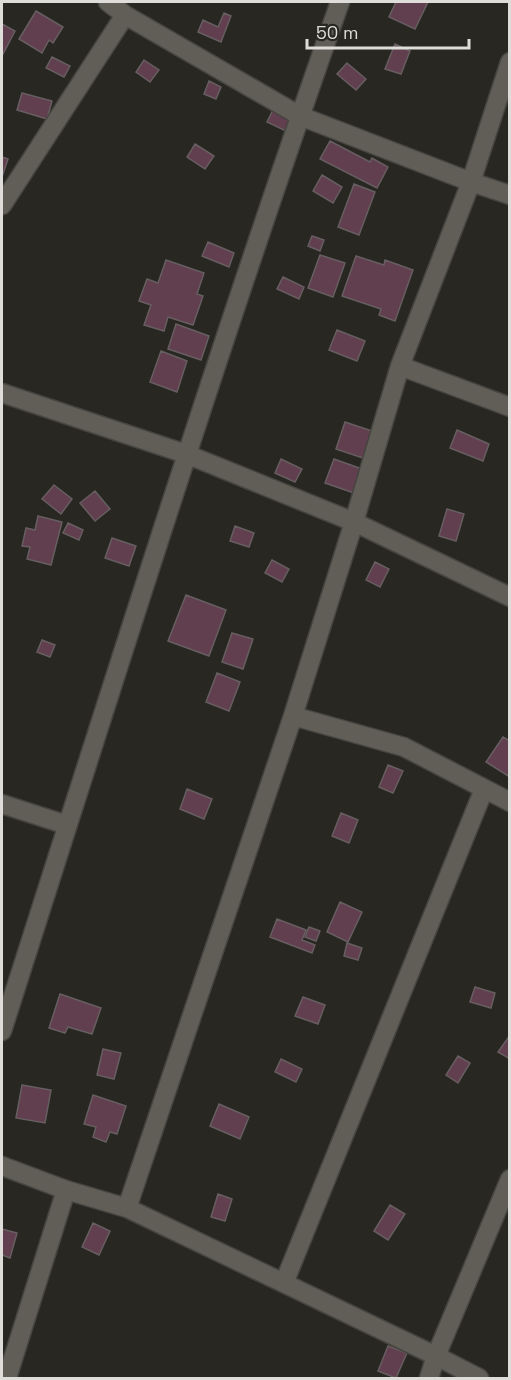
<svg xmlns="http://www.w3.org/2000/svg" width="511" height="1380" font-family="'Space Grotesk',sans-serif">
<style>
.building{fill:#623f4f;stroke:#665e61;stroke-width:1.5}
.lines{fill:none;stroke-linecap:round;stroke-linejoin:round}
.minor-casing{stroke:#464540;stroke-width:21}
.minor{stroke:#605e57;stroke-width:18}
</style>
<rect width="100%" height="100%" fill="#282721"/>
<!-- building -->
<path class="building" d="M396 2H428L415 29 389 17Z
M36 11 63 27 53 43 49 40 42 53 19 39Z
M224 13 231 16 221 42 198 32 203 20 218 27Z
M2 24 15 31 2 56Z
M395 44 410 51 401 74 385 69Z
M52 57 70 66 64 77 46 68Z
M144 60 159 70 150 82 136 72Z
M347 63 366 79 356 90 337 74Z
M209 81 221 87 216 99 204 94Z
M22 93 52 101 47 119 17 110Z
M273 110 292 118 286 131 267 122Z
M330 141 370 162 372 158 388 167 377 188 320 159Z
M195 144 214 156 205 169 187 157Z
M2 157 8 159 2 177Z
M322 175 342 187 333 203 313 191Z
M354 184 375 192 359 235 338 227Z
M312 236 324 240 320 251 308 246Z
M208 242 234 253 229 267 202 256Z
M320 255 345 263 333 297 308 288Z
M356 256 384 265 385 260 413 270 395 321 379 315 381 309 342 296Z
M166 260 204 273 197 294 203 296 193 325 168 317 164 331 144 325 151 305 139 301 147 279 158 283Z
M283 277 304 287 299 299 277 289Z
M176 324 209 336 201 360 168 349Z
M337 330 365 341 357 361 329 350Z
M161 351 187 361 177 392 150 382Z
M345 422 375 432 366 459 336 449Z
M457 430 489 444 483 461 450 448Z
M281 459 302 469 295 482 275 473Z
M334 459 362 469 354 493 325 483Z
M54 485 72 499 61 514 42 499Z
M95 491 110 509 95 521 80 503Z
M447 509 464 514 456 541 439 536Z
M38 516 62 522 51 565 27 559 30 547 22 546 26 528 35 530Z
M68 523 83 530 79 540 63 533Z
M235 526 254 533 249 547 230 541Z
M112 538 136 546 129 566 105 558Z
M272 560 289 569 282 582 265 573Z
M375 562 389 569 380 587 366 580Z
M186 595 226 610 209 656 168 641Z
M232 633 253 639 243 669 222 662Z
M42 640 55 645 50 657 37 652Z
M217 673 240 682 229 711 206 702Z
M503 737 510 741V777L486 762Z
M388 765 403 771 393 793 379 787Z
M187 789 212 799 204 819 180 809Z
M341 813 358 820 349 843 332 836Z
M340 902 362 912 348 942 327 932Z
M277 919 306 930 302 940 315 945 312 953 270 937Z
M309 927 320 931 316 941 305 937Z
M347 943 362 948 358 960 344 956Z
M475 987 495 993 491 1008 470 1002Z
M60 994 101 1008 92 1034 68 1027 65 1033 49 1028Z
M303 997 325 1005 318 1024 295 1016Z
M510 1035V1059L498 1052Z
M103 1049 121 1053 114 1079 97 1075Z
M458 1056 470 1063 458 1083 446 1075Z
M281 1059 302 1069 296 1082 275 1072Z
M22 1085 51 1090 45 1123 16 1118Z
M93 1095 126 1106 117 1134 110 1132 106 1142 93 1137 96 1127 84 1124Z
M219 1104 249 1117 240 1139 210 1126Z
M218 1194 232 1199 225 1221 211 1217Z
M390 1205 405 1214 388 1240 374 1231Z
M93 1223 110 1231 99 1255 82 1247Z
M2 1229 17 1233 10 1258 2 1255Z
M388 1346 407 1353 396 1378 378 1371Z"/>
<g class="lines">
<!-- minor casing -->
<g class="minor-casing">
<path id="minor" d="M108 2 125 15 300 116 471 182 510 195
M2 205 125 15
M400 366 510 407
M2 393 186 454 354 522 510 597
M293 716 404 747 510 802
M2 804 67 825
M2 1031C112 687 220 342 340 2
M2 1166 66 1190 127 1208 436 1356 479 1378
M127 1208 293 716 354 522 400 366 471 182 510 62
M284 1283 484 789
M7 1378 66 1190
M429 1378 436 1356 510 1179"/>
</g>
<!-- minor -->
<use href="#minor" class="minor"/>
</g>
<!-- border -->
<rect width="511" height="1380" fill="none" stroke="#deddd9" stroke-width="6"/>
<!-- scale -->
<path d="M307 39v9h162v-9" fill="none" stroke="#deddd9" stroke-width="3"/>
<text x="316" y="39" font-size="18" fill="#deddd9" stroke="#282721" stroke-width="4.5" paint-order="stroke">50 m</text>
</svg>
